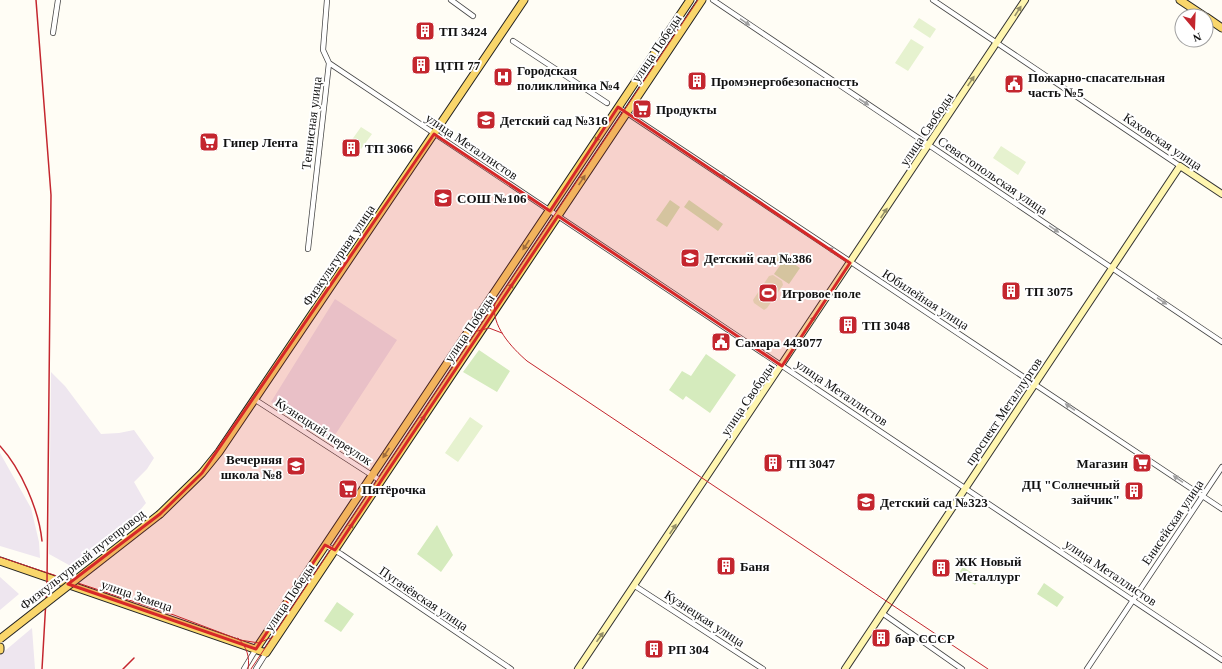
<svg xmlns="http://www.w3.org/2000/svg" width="1222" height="669" font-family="'Times New Roman',serif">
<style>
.industrial{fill:#eee6ef}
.green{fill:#d5ebbd}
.pitch{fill:#e6f2cf}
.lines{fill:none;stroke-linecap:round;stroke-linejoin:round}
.street-casing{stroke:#444;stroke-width:6}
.secondary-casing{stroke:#333;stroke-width:8}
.primary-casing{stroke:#222;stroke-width:9}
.street{stroke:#fff;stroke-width:4.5}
.secondary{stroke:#fff6b0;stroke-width:6}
.primary{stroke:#f9d66b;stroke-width:7}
.tram{stroke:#c4262e;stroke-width:1}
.rail{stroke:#c4262e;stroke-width:1.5}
.primary-bridge-casing{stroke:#222;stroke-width:9;stroke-linecap:butt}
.primary-bridge{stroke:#f9d66b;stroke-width:7}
.oneway{fill:#948f68}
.oneway2{fill:#a0a0a0}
.oneway3{fill:#917d42}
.marked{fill:#d62828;fill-opacity:0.2;stroke:#d62828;stroke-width:3;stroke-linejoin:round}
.labels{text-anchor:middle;stroke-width:4;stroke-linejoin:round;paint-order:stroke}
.poi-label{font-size:13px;font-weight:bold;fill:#111;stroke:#fff;text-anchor:start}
.street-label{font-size:13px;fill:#111;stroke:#fff}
</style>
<rect width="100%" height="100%" fill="#fffdf5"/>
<!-- industrial -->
<path class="industrial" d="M335 299 397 340 331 441 271 402Z
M51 372 65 386 101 434 119 433 134 430 154 458 147 469 134 482 146 503 121 533 102 551 78 570 49 554Z
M0 453 31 508 39 542 40 558 0 546Z
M0 577 19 594 0 610Z
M32 628 35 669H0V655Z"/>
<!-- green -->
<path class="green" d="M670 200 680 207 667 227 656 220Z
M689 200 723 224 718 231 684 207Z
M778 253 800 268 789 284 774 274 781 264 774 259Z
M479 350 510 371 497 392 463 372Z
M706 354 736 375 710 413 686 396 683 400 669 390 682 371 691 376Z
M437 525 453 555 441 572 417 554Z
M963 567 980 578 975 585 958 574Z
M1044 583 1064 597 1057 607 1037 594Z
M337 602 354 614 341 632 324 621Z"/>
<!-- pitch -->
<path class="pitch" d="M919 18 936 29 930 38 913 27Z
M911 39 924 47 908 71 895 63Z
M361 127 372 134 361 149 351 141Z
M1001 146 1026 162 1018 175 993 158Z
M773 275 782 281 783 285 767 308 764 310 754 303 753 300 769 276Z
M470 417 483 426 458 462 445 453Z"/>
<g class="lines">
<!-- street casing -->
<g class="street-casing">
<path id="street" d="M451 0 473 16
M713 0 1222 342
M933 0 1180 166
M53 33 58 0
M513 41 607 103
M329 63 1222 660
M618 107 1222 509
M308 249 329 63 323 50 327 0
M254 399 381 481
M325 545 341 554 511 669
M635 586 763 669
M882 613 962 669
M244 669 256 649
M256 669 266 653
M1087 669 1222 467"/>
</g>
<!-- secondary casing -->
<g class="secondary-casing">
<path id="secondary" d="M578 669 1025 0
M845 669 1180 166 1222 194"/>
</g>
<!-- primary casing -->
<g class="primary-casing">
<path id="primary" d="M1180 0 1204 16
M1206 17 1222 28
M160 514 202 473 219 452 524 0
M0 561 266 653 702 0
M0 647V650
M256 649 690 0"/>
</g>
<!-- street -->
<use href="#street" class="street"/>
<!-- secondary -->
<use href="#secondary" class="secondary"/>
<!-- primary -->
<use href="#primary" class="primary"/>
<!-- tram -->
<path class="tram" d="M495 303C490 325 512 348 527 361L988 669
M474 332 489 328 502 333
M0 557 174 615 240 640 259 643 270 638
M238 638C247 647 250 657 248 669
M251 669 698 0"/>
<!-- rail -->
<path class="rail" d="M36 0 51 195 47 582 42 669
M0 446C21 469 39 510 42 541
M123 669 134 658"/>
<!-- primary-bridge casing -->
<g class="primary-bridge-casing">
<path id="primary-bridge" d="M0 639 160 514"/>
</g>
<!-- primary-bridge -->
<use href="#primary-bridge" class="primary-bridge"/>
</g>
<!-- one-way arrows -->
<defs><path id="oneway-solid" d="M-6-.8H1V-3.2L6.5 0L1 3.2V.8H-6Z"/></defs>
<g class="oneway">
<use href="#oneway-solid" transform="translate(1018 11) rotate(-57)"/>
<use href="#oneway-solid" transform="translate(971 81) rotate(-56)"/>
<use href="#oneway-solid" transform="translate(884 213) rotate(-56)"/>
<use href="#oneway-solid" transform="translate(812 321) rotate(-56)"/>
<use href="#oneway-solid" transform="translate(673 529) rotate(-56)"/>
<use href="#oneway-solid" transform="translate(600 637) rotate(-55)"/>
</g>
<g class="oneway2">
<use href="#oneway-solid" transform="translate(745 22) rotate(34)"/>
<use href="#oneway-solid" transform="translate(864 102) rotate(33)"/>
<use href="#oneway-solid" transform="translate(725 178) rotate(-146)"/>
<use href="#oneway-solid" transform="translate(1054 229) rotate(34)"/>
<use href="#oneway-solid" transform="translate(833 251) rotate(-146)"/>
<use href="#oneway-solid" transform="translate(1162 301) rotate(34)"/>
<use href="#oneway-solid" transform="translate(1070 407) rotate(-146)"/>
<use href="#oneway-solid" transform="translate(1178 479) rotate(-146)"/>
</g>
<g class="oneway3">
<use href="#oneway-solid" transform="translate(598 137) rotate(123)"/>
<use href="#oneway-solid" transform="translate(582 180) rotate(-56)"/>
<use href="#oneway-solid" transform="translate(526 245) rotate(124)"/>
<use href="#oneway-solid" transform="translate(510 288) rotate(-56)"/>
<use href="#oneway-solid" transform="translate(422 420) rotate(-56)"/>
<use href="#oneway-solid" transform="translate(386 453) rotate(124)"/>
<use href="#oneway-solid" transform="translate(350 528) rotate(-56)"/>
</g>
<!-- marked area -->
<path class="marked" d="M618 107 850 263 782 366 558 216 335 550 325 545 256 649 68 584 160 514 202 473 434 134 550 211Z"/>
<!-- icons -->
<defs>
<g id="building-square" transform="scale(1)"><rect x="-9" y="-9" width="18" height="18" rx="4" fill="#c4262e" stroke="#fff"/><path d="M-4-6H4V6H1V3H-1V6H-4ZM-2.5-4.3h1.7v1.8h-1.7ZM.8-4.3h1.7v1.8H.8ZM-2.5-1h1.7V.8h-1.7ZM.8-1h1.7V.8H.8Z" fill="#fff"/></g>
<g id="hospital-square" transform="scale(1)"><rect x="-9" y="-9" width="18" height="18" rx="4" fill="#c4262e" stroke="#fff"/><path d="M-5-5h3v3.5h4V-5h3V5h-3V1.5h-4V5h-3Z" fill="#fff"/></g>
<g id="civic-square" transform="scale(1)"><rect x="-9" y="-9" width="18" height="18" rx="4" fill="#c4262e" stroke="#fff"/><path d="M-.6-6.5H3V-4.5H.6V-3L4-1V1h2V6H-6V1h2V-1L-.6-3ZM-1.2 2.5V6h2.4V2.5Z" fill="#fff"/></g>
<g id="supermarket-square" transform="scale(1)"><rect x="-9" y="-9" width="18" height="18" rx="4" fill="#c4262e" stroke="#fff"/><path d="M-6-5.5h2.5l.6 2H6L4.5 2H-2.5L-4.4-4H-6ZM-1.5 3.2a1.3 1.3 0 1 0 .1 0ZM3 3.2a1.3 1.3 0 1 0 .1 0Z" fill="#fff"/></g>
<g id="school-square" transform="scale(1)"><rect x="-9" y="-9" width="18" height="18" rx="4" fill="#c4262e" stroke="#fff"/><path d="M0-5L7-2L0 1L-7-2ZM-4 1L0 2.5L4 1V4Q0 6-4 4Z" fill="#fff"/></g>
<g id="stadium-square" transform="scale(1)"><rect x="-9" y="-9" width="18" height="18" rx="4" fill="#c4262e" stroke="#fff"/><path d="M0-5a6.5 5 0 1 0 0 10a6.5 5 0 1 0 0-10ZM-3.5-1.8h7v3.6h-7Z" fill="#fff"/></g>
</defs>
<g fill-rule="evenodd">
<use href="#building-square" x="425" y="31"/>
<use href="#building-square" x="421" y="65"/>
<use href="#hospital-square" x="503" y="77"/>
<use href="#building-square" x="697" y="81"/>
<use href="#civic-square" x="1014" y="84"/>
<use href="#supermarket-square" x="642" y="109"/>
<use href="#school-square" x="486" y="120"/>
<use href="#supermarket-square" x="209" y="142"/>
<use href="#building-square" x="351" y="148"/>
<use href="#school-square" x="443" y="198"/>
<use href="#school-square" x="690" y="258"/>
<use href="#building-square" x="1011" y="291"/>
<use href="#stadium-square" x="768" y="293"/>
<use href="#building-square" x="848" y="325"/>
<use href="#civic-square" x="721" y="342"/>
<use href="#building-square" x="773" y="463"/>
<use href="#supermarket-square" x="1142" y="463"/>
<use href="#school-square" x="296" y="466"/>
<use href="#supermarket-square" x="348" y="489"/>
<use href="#building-square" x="1134" y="491"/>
<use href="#school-square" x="866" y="502"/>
<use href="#building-square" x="726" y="566"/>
<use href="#building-square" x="941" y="568"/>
<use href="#building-square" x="881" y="638"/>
<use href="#building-square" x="654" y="649"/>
</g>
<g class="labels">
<!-- poi labels -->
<g class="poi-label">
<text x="439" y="36">ТП 3424</text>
<text x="435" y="70">ЦТП 77</text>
<text x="517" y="75">Городская<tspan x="517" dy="15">поликлиника №4</tspan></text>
<text x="1028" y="82">Пожарно-спасательная<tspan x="1028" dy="15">часть №5</tspan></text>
<text x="711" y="86">Промэнергобезопасность</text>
<text x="656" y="114">Продукты</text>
<text x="500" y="125">Детский сад №316</text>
<text x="223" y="147">Гипер Лента</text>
<text x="365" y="153">ТП 3066</text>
<text x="457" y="203">СОШ №106</text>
<text x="704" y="263">Детский сад №386</text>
<text x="1025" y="296">ТП 3075</text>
<text x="782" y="298">Игровое поле</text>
<text x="862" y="330">ТП 3048</text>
<text x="735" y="347">Самара 443077</text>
<text x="282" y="464" text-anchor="end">Вечерняя<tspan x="282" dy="15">школа №8</tspan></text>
<text x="787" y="468">ТП 3047</text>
<text x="1128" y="468" text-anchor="end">Магазин</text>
<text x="1120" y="489" text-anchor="end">ДЦ "Солнечный<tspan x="1120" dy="15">зайчик"</tspan></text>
<text x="362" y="494">Пятёрочка</text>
<text x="880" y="507">Детский сад №323</text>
<text x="955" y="566">ЖК Новый<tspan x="955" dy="15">Металлург</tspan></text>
<text x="740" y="571">Баня</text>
<text x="895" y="643">бар СССР</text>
<text x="668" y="654">РП 304</text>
</g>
<!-- street labels -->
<g class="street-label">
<text transform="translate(656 48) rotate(-56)" y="5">улица Победы</text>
<text transform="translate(311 123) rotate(-83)" y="5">Теннисная улица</text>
<text transform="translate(926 129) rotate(-56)" y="5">улица Свободы</text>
<text transform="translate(1163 141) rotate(34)" y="5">Каховская улица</text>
<text transform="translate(472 146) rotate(34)" y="5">улица Металлистов</text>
<text transform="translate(993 175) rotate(34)" y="5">Севастопольская улица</text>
<text transform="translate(338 255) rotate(-56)" y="5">Физкультурная улица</text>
<text transform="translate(926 299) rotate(33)" y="5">Юбилейная улица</text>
<text transform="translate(469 328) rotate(-56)" y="5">улица Победы</text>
<text transform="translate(842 392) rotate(34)" y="5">улица Металлистов</text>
<text transform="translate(747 399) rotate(-56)" y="5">улица Свободы</text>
<text transform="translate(1003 411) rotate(-56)" y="5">проспект Металлургов</text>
<text transform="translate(324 431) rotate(33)" y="5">Кузнецкий переулок</text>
<text transform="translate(1172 522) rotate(-56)" y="5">Енисейская улица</text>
<text transform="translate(82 559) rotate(-38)" y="5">Физкультурный путепровод</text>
<text transform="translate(1111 572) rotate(34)" y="5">улица Металлистов</text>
<text transform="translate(137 595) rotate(19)" y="5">улица Земеца</text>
<text transform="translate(289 597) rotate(-56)" y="5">улица Победы</text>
<text transform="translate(424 598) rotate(34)" y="5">Пугачёвская улица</text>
<text transform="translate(705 618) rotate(33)" y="5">Кузнецкая улица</text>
</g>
</g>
<!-- north arrow -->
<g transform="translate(1194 28) rotate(161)"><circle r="19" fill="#ffffff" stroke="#a0a0a0"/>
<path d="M0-3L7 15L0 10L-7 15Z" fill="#c4262e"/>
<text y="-6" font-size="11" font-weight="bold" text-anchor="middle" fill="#111111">N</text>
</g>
</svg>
